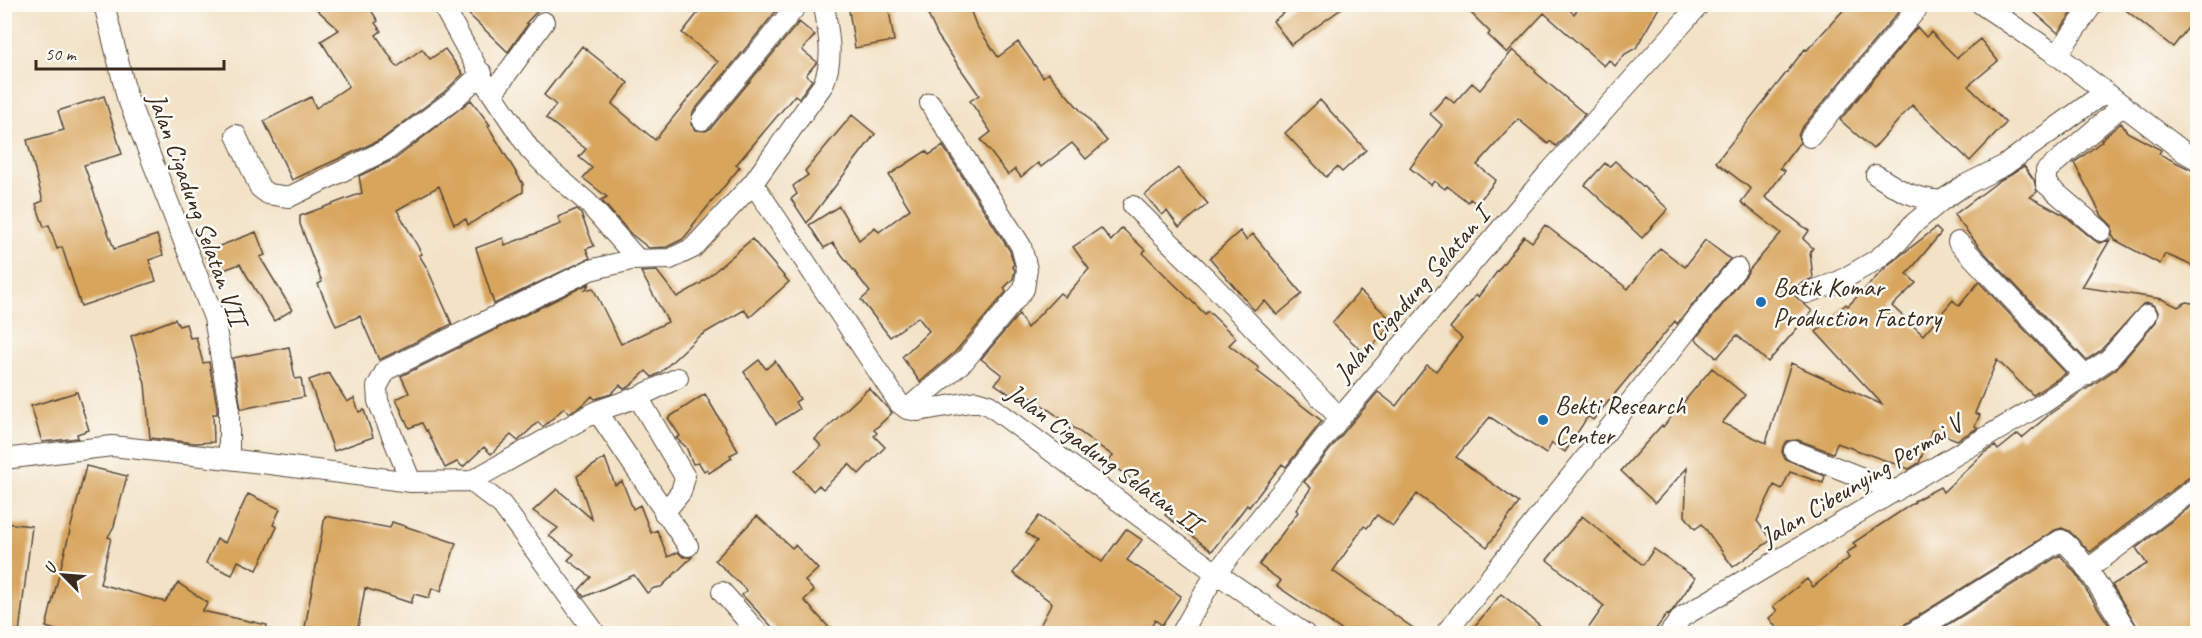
<svg xmlns="http://www.w3.org/2000/svg" width="2202" height="638" font-family="Caveat,sans-serif">
<style>
.building{fill:#d8a55d}
.lines{fill:none;stroke-linecap:round;stroke-linejoin:round}
.minor-casing{stroke:#564637;stroke-width:22}
.minor{stroke:#fff;stroke-width:20}
.poi-dot{fill:#1f6fb2;stroke:#fdfcf7;stroke-width:2}
.labels{text-anchor:middle;stroke-width:5;stroke-linejoin:round;paint-order:stroke}
.street-label{font-size:26px;fill:#3b2a1e;stroke:#fdfcf7}
.poi-label{font-size:26px;fill:#3b2a1e;stroke:#fdfcf7;text-anchor:start}
</style>
<rect width="100%" height="100%" fill="#fdfcf7"/>
<filter id="ink" filterUnits="userSpaceOnUse"><feTurbulence type="fractalNoise" baseFrequency=".0167" numOctaves="2"/><feDisplacementMap in="SourceGraphic" scale="12" xChannelSelector="R" yChannelSelector="G"/><feConvolveMatrix kernelMatrix="1 2 1 2 8 2 1 2 1" color-interpolation-filters="sRGB"/></filter>
<filter id="wash" filterUnits="userSpaceOnUse"><feTurbulence type="fractalNoise" baseFrequency=".008" numOctaves="4" result="noise"/><feDisplacementMap in="SourceGraphic" scale="24" xChannelSelector="R" yChannelSelector="G"/><feGaussianBlur stdDeviation="1.35" result="paint"/><feColorMatrix in="noise" values="0 0 0 0 0 0 0 0 0 0 0 0 0 0 0 0 0 1.4 0 .05"/><feComposite in="paint" operator="in"/></filter>
<g filter="url(#wash)">
<rect width="100%" height="100%" fill="#f2e2c6"/>
<g id="blocks">
<!-- building -->
<path class="building" d="M311 4H367L378 21 375 23 381 31 376 35 397 67 422 49 430 59 445 49 463 74 444 92 382 139 292 180 264 121 311 97 316 108 349 86 321 41 339 30Z
M458 4H544L526 23 528 24 508 52Z
M705 4H782L693 112 691 124 695 130 706 131 711 128 799 22 815 35 802 50 817 62 806 75 812 80 799 98 795 95 736 165 740 167 692 226 693 227 683 239 667 247 649 248 631 234 601 200 607 197 583 178 592 168 579 157 586 149 546 118 556 105 544 95 582 46 628 83 612 104 655 140 718 62 682 33Z
M848 4H888L894 41 855 48Z
M923 4H968L976 25 998 57 1018 42 1043 77 1048 73 1107 141 1086 159 1072 143 1041 167 1038 163 1021 177 1015 169 1008 175 981 140 991 132 970 101 979 95 938 36Z
M1296 4H1348L1291 45 1273 21Z
M1462 4H1563L1574 14 1582 4H1661L1636 48 1625 54 1615 66 1609 60 1604 66 1544 13 1507 53 1488 35 1490 32Z
M1849 4H1894L1900 10 1801 129 1798 136 1800 142 1780 168 1785 171 1765 197 1809 231 1803 239 1813 248 1810 252 1813 278 1798 285 1795 292 1792 293 1812 311 1768 362 1737 335 1717 358 1695 339 1746 275 1749 270 1781 233 1741 202 1751 189 1716 162 1805 49 1807 50Z
M2025 4H2078L2058 33Z
M2118 4H2198V15L2173 47Z
M1917 27 1926 37 1931 32 1957 58 1980 39 1998 61 1968 86 2006 123 1970 161 1912 105 1873 149 1840 120Z
M1513 50 1536 70 1535 72 1585 114 1556 146 1550 141 1548 144 1518 119 1477 165 1496 180 1477 204 1470 199 1468 202 1447 186 1445 189 1434 181 1431 185 1410 168 1442 125 1430 114 1446 96 1454 103 1472 83 1480 90Z
M104 96 122 154 84 165 114 249 157 235 163 255 149 260 156 281 81 306 62 247 57 249 49 225 44 227 36 204 43 201 27 140 64 130 58 111Z
M471 100 490 125 488 126 523 184V192L468 225 466 219 454 224 439 186 397 210 422 254 419 255 427 268 452 324 379 360 360 316 336 326 318 284 322 282 300 224V216L362 193 359 176 395 159Z
M1320 100 1366 150 1342 172 1337 167 1326 177 1285 133Z
M852 115 875 134 807 223 791 199 797 194 793 186 808 175 805 171Z
M2121 123 2127 132 2161 150 2159 154 2198 173V268L2165 254 2160 264 2115 240 2112 235V226L2102 216 2074 163 2102 141 2101 140Z
M943 146 1010 251 1014 265 1012 266 1015 270 1013 279 1004 288 1006 292 955 352 920 382 902 357 929 331 918 317 890 337 861 300 870 292 833 243 824 248 809 225 839 206 859 240 875 227 879 232 910 209 889 175 926 151 929 155Z
M1615 161 1668 209 1642 238 1585 185 1605 163 1609 167Z
M2024 166 2034 180 2037 192 2030 197 2064 215 2094 240 2099 243 2110 240 2082 287 2162 299 2178 307 2186 302 2198 304V474L2191 476 2090 552 2069 531 2062 528 2055 530 1905 624 1899 633H1780L1769 618 1777 611 1773 606 1807 579 1813 587 1849 558 1846 553 1856 547 1853 543 1915 502 1914 501 1940 487 1943 492 1985 452 1995 446 1998 450 2018 434 2022 438 2051 413 2116 369 2156 322 2158 312 2155 306 2149 303 2143 304 2101 350 2086 360 1981 249 1954 215 1999 181Z
M1178 168 1208 204 1179 227 1167 211 1162 215 1145 195Z
M577 209 581 214 594 246 586 249 590 258 494 304 476 248 503 238 505 245 561 224 558 217Z
M1545 225 1628 289 1660 248 1685 267 1705 240 1730 259 1677 324 1675 321 1593 420 1588 416 1565 452 1552 443 1546 454 1490 417 1456 457 1519 503 1487 547 1417 494 1393 526 1377 515 1367 528 1364 526 1333 571 1420 633H1346L1277 586 1281 581 1259 565 1298 512 1296 510 1311 488 1304 482 1349 426 1378 392 1396 406 1427 365 1436 371 1462 338 1450 328 1476 295 1478 297 1524 236 1532 242Z
M1101 228 1111 241 1122 228 1145 250 1143 253 1169 279 1205 314 1208 311 1236 338 1229 345 1259 368 1257 371 1322 421 1286 467 1282 464 1249 507 1247 505 1212 551 1165 515 1168 511 1153 500 1156 497 1108 462 1113 456 1028 395 1027 396 1018 388 1011 395 995 384 1002 375 981 359 1019 314 1027 328 1060 293 1065 297 1089 269 1073 247Z
M1936 228 1941 233 1907 274 1916 283 1892 306 1923 335 1953 300 1959 306 1979 282 2066 373 2033 395 1997 360 1975 413 1980 415 1975 426 1978 428 1957 440 1932 430 1919 463 1909 469 1837 443 1833 453 1798 440 1787 441 1783 446 1782 452 1785 459 1825 476 1823 483 1790 472 1782 489 1774 485 1757 521 1771 540 1733 567 1702 524 1695 529 1685 516 1687 468 1655 503 1621 471 1662 425 1663 427 1712 368 1745 395 1722 423 1766 443 1791 363 1883 405 1816 332 1846 304 1848 306 1888 265Z
M1240 231 1246 240 1253 234 1302 294 1277 315 1265 301 1254 310 1210 258Z
M256 232 265 255 260 257 292 310 274 321 240 264 213 274 204 252Z
M752 239 789 282 750 317 744 310 698 337 660 373 652 377 646 371 629 387 624 389 620 385 611 394 595 399 592 396 583 405 569 413 564 408 543 427 538 422 518 441 511 435 491 454 484 447 463 467 457 462 445 468 427 430 426 431 422 423 409 428 396 399 409 393 401 376 590 283 585 290 593 288 621 344 668 322 641 272 657 271 677 297 700 284Z
M1360 291 1394 322 1365 354 1332 323Z
M175 319 179 326 186 324 190 338 196 337 203 363 209 362 217 406V414H213L214 442 195 443 150 438 145 384 131 336Z
M289 347 295 379 301 378 304 397 241 409 233 358Z
M759 360 766 369 775 361 800 399 795 402 799 409 776 424 744 372Z
M329 373 347 402 354 398 359 412 364 410 373 437 334 451 309 380Z
M869 388 892 413 874 430 877 433 874 436 885 447 859 474 849 464 823 489 819 485 813 491 795 471 821 446 815 439Z
M77 392 89 430 77 434 78 438 42 442 31 406Z
M705 394 738 451 730 455 732 458 709 473 707 469 704 471 699 463 693 464 686 447 676 438 680 436 668 418Z
M605 458 615 485 622 481 633 509 640 505 651 533 657 530 668 557 678 552 683 557H692L661 587 654 588 647 593 634 575 584 597 579 590 591 577 568 560 574 554 549 536 558 528 533 511 557 489 592 519 577 476Z
M86 466 127 476 114 526 108 537 111 538 100 584 165 602 178 583 208 603 202 611 267 625 266 633H65L46 627Z
M248 494 280 509 273 525 277 527 257 570 238 561 232 575 206 563 217 539 225 543Z
M2198 501V633H2141L2112 585 2147 564 2136 548Z
M325 516 390 528 392 522 456 543 441 591 432 588 429 598 414 594 411 603 365 588 357 633H304Z
M757 516 792 548 795 545 818 569 805 581 814 591 804 600 834 633H778L742 595 747 591 715 560Z
M1039 516 1102 562 1126 529 1142 540 1127 560 1181 596 1162 625 1155 620 1148 633H1036L1052 603 1013 573 1037 541 1026 533Z
M1582 516 1643 565 1654 549 1695 578 1675 607 1669 615 1667 614 1653 633H1585L1604 606 1547 560Z
M4 523 32 526 19 633H4Z
M2060 555 2076 574 2114 633H1934Z
M1501 594 1524 612 1549 633H1469Z"/>
</g>
</g>
<g filter="url(#ink)">
<use href="#blocks" fill-opacity="0" stroke="#564637" stroke-width="1.5"/>
<g class="lines">
<!-- minor casing -->
<g class="minor-casing">
<path id="minor" d="M104 4 127 97 214 318 229 405V459
M442 4 487 86 530 150 550 170 588 203 638 260
M1981 4 2057 55 2184 152 2198 160
M2057 55 2093 4
M493 93 544 22
M702 120 798 4
M236 135 260 188 268 194 289 197 388 149 452 101 482 73
M1810 137 1921 4
M1876 175C1902 192 1911 197 1941 201
M753 183 899 403 907 409 918 411 976 401 989 405 1216 573 1305 634
M1133 206 1206 278 1340 418
M2101 231 2046 184V171L2122 106
M1958 242 2085 376
M1807 293 1840 281 1876 260 1898 242 1912 225 1941 201 1965 185 2005 165 2105 92
M638 397 685 477 681 492 664 513
M907 409 964 361 1024 289 1027 269 1021 246 930 103
M597 411 688 546
M1794 451 1896 491
M4 459 112 446 229 459 411 482 471 481 502 505 596 634
M471 481 597 411 638 397 678 378
M411 482 378 401 377 387 386 370 590 270 631 260 670 259 693 248 753 183 823 85C835 56 828 34 824 4
M2087 570 2198 486
M722 592 759 634
M1181 634 1216 573 1340 418 1552 169 1700 4
M1445 634 1737 268
M1669 634 1682 617 2042 404 2109 359 2147 315
M1911 634 2061 540C2080 551 2115 613 2129 634"/>
</g>
<!-- minor -->
<use href="#minor" class="minor"/>
</g>
</g>
<!-- markers -->
<g class="poi-dot">
<circle cx="1761" cy="302" r="6"/>
<circle cx="1543" cy="420" r="6"/>
</g>
<g class="labels">
<!-- street labels -->
<g class="street-label">
<text transform="translate(198 209) rotate(70)" y="9">Jalan Cigadung Selatan VII</text>
<text transform="translate(1411 294) rotate(-49)" y="9">Jalan Cigadung Selatan I</text>
<text transform="translate(1104 457) rotate(36)" y="9">Jalan Cigadung Selatan II</text>
<text transform="translate(1861 480) rotate(-31)" y="9">Jalan Cibeunying Permai V</text>
</g>
<!-- poi labels -->
<g class="poi-label">
<text x="1773" y="296">Batik Komar<tspan x="1773" dy="30">Production Factory</tspan></text>
<text x="1555" y="414">Bekti Research<tspan x="1555" dy="30">Center</tspan></text>
</g>
</g>
<!-- margin -->
<rect width="2202" height="638" fill="none" stroke="#fdfcf7" stroke-width="24"/>
<!-- north arrow -->
<g transform="translate(63 575) rotate(295)" stroke="#fdfcf7" stroke-width="4.5" paint-order="stroke">
<path d="M0-4.5L10 22L0 15L-10 22Z" fill="#3b2a1e"/>
<text y="-9" font-size="16" font-weight="bold" text-anchor="middle" fill="#3b2a1e">U</text>
</g>
<!-- scale -->
<path d="M36 60v9h188v-9" fill="none" stroke="#3b2a1e" stroke-width="3"/>
<text x="45" y="60" font-size="18" fill="#3b2a1e" stroke="#fdfcf7" stroke-width="4.5" paint-order="stroke">50 m</text>
</svg>
